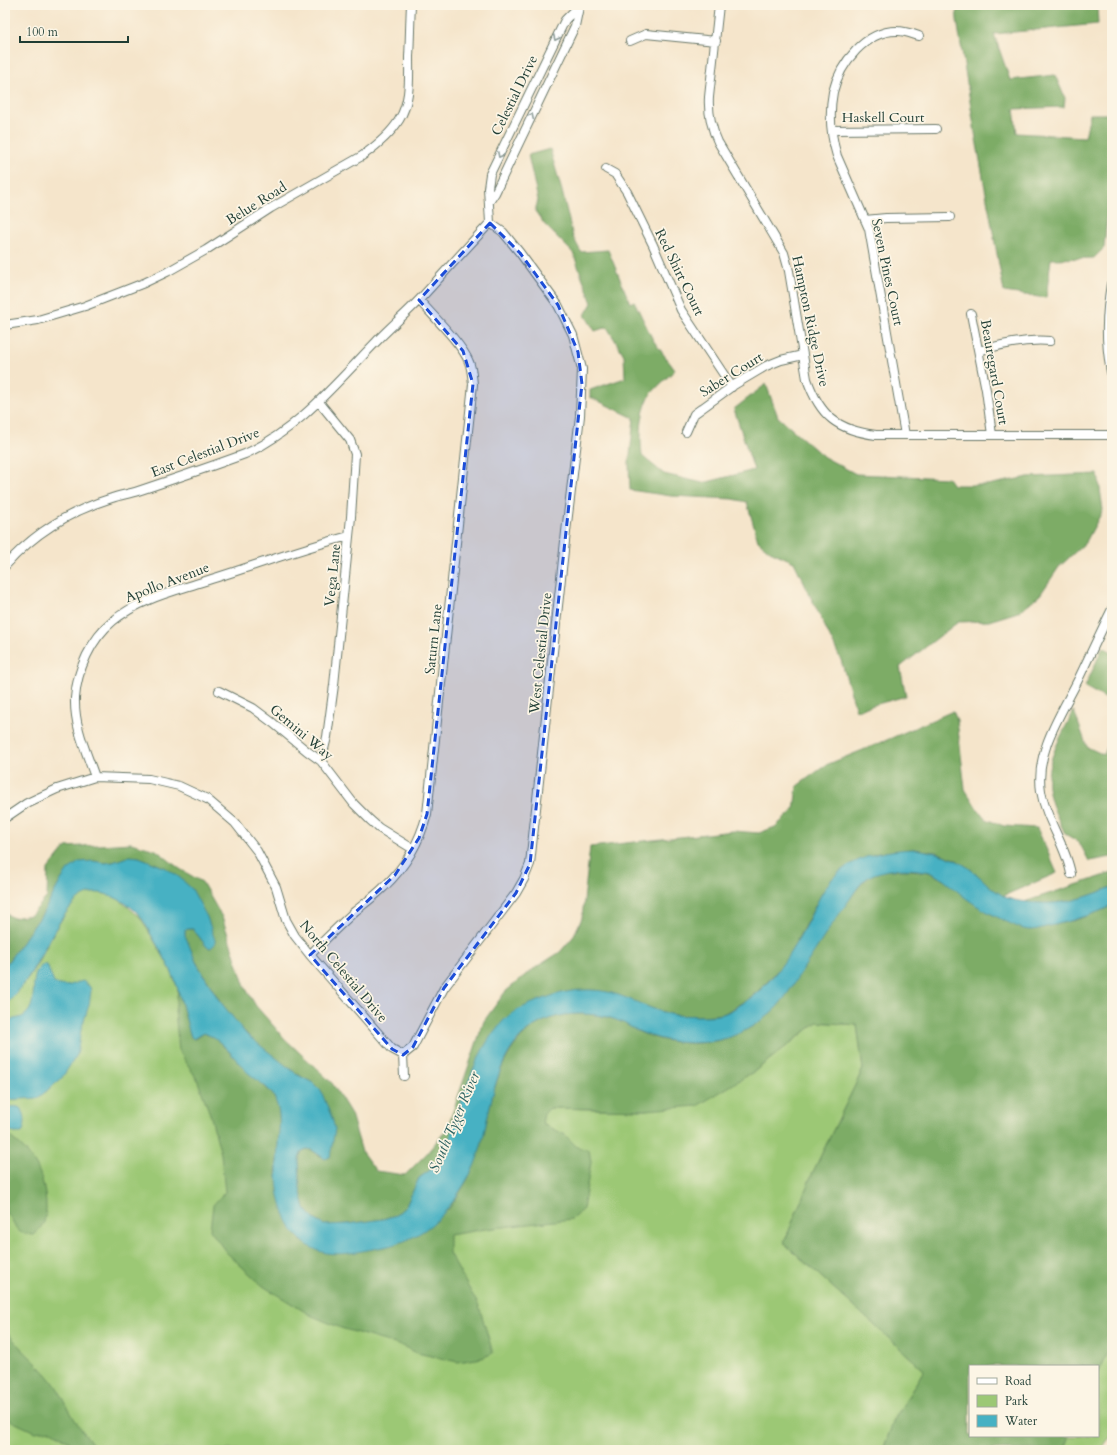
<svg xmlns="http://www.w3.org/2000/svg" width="1117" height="1455" font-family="Cardo,serif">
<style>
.green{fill:#9cc875;stroke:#5e8254}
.forest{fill:#7dac66;stroke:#4e744d}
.water{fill:#46b1c3;stroke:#32777c}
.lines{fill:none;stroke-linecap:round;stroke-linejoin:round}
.minor-casing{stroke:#6a7869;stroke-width:10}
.tertiary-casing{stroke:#6a7869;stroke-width:12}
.minor{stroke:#fff;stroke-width:8}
.tertiary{stroke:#fff;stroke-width:10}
.oneway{stroke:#8f9e9a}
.marked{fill:#1d4ed8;fill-opacity:0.2;stroke:#1d4ed8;stroke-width:3;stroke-dasharray:8 5;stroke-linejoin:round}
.labels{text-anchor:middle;stroke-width:3.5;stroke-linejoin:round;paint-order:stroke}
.street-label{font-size:14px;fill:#1f3d34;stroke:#fcf5e5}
.water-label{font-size:15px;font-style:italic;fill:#2b605f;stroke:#fcf5e5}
</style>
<rect width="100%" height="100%" fill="#fcf5e5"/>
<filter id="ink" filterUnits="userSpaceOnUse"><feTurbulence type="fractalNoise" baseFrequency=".025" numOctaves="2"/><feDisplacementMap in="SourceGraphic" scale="8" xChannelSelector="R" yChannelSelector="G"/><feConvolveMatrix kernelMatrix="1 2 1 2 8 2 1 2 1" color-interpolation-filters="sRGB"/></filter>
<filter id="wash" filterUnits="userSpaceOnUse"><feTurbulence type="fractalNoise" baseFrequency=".012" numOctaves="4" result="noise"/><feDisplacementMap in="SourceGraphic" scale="16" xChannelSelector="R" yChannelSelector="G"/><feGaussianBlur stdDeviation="0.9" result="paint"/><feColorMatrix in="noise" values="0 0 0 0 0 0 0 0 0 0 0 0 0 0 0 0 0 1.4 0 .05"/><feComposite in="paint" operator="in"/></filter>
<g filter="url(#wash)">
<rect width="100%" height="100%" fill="#f5e5cb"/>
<!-- green -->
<path class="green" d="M96 892 106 894 118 899 140 917 169 966 178 989 301 1241 485 1126 550 1108 646 1110 755 1071 817 1022 857 1025 863 1069 812 1174 784 1243 924 1370 894 1420 883 1450H5V1005C17 994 27 980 36 966 47 947 65 905 84 895 87 893 92 893 96 892Z
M1112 1343V1434L1101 1450H1064L1070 1436H1098V1374Z"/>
<!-- forest -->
<path class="forest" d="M956 5H1097L1098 24 994 34 1010 80 1055 75 1065 98 1064 107 1014 109 1017 133 1085 137 1090 114H1112V163L1104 248 1094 258 1051 259 1046 298 1004 292 976 139 957 20Z
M550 149 562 191 573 237 581 252 608 250 630 303 634 301 653 340 675 370C669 376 653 390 649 397 640 415 640 437 642 456L664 474 703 483 754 470 734 409 766 384 778 417 824 457 856 474 948 478 953 485H987L1028 477 1098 474 1103 510 1086 542 1059 567 1040 595 1018 612 989 621 958 622 900 667 906 696 856 710 841 660 794 562 770 551 758 541 747 502 733 499 671 496 630 490 629 464 634 418 590 397V390L625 378 624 355 607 327 595 331 585 315 592 303 573 253 545 225 535 211 538 200 528 155Z
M1103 647 1112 652V702L1085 687Z
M953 711 957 720 965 789 978 810 985 819 1004 826 1037 828 1057 873 1003 896 991 888 973 871 955 859 936 852 914 849 878 853 856 862 842 870 832 879 821 895 787 959 769 980 757 992 744 1002 723 1014 703 1016 674 1015 591 990 558 993 474 1067 444 1157 440 1163 419 1178 406 1206 396 1215 383 1219 348 1224 324 1225 314 1219 305 1208 300 1189 299 1158 302 1151 306 1149 312 1150 320 1157 313 1083C292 1072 263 1052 247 1034 228 1015 214 992 201 970 195 959 184 944 185 930L188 929H193L207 947 211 948 215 944 166 868 139 857H130L113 862 105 863 93 861 61 880 43 913 5 966V913L13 918 31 915 47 897 48 869 66 847 131 843 156 850 180 869 202 882 222 917 245 987 256 1006 285 1039 332 1083 351 1114 362 1152 376 1171 405 1175 427 1153 447 1129 484 1021 505 992 529 972 560 952 573 937 582 918 590 847 733 831 759 833 775 827 794 810 797 786 826 765 880 743Z
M1074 711 1087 747 1104 755 1112 734V857L1089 861 1079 842 1065 834C1060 822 1053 810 1050 797 1041 768 1061 736 1074 711Z
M887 870H910L929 872 949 883 967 898 991 914 1073 921 1112 906V1343L1098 1374V1366H970V1436H1070L1064 1450H883L894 1420 924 1370 784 1243 812 1174 863 1069 857 1025 817 1022 755 1071 697 1106 646 1110 550 1108 544 1114 542 1124 564 1134 577 1147 589 1150 591 1162 583 1209 572 1219 486 1229 449 1235V1253L479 1306 493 1353 482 1358 458 1362 417 1353 402 1346 341 1328 310 1315 263 1286 226 1252 210 1230 213 1205 225 1192 221 1154 210 1114 197 1079 179 1051 175 1011 178 989 191 1037 196 1039 204 1033 215 1038 236 1059 247 1071 272 1093 278 1106 280 1123 276 1173 301 1241 449 1209C460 1192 472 1175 478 1155 492 1111 491 1064 528 1031 552 1010 588 1011 617 1020 624 1022 631 1028 637 1031 665 1044 703 1048 732 1036 749 1030 765 1019 777 1006 784 998 790 988 796 979 813 953 829 926 848 901 855 892 862 881 872 875 876 872 882 871 887 870Z
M1112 873V887C1078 901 1061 906 1024 902Z
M5 1133C17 1142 30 1153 37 1167 44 1180 49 1208 44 1222 42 1227 37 1231 34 1235 10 1234 19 1223 5 1212Z
M5 1329C17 1347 36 1361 50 1378 61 1391 67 1407 75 1420 82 1431 90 1440 97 1450H81L51 1430 35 1432 5 1418Z"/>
<!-- water -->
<path class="water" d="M914 849C937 852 956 857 974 872 983 879 991 889 1002 895 1009 900 1020 901 1028 902 1062 906 1082 899 1112 887V906C1092 915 1072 921 1050 926 1044 927 1037 930 1031 930 1022 930 1014 925 1007 922 993 915 979 908 967 899 955 890 944 878 930 872 919 869 895 868 884 871 884 871 873 874 872 875 862 880 856 890 850 899 833 922 819 945 803 969 795 982 787 996 777 1007 768 1016 757 1024 746 1030 712 1048 672 1046 638 1031 632 1029 627 1024 621 1022 600 1012 565 1011 544 1021 492 1044 493 1109 478 1156 474 1169 467 1180 460 1191 442 1220 419 1240 384 1247 365 1250 345 1256 326 1253 313 1250 302 1243 294 1232 275 1205 276 1175 278 1144 279 1131 281 1117 277 1105 276 1101 274 1097 272 1093 265 1085 255 1079 247 1072 234 1058 223 1040 204 1033L194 1039 191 1037C186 1022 183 1006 178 990 173 971 163 955 153 938 149 931 145 923 141 917 133 907 120 899 108 895 92 889 79 896 69 909 45 939 35 978 5 1005V966L43 913 61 880 68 870 79 862 93 861 105 863 113 862 130 856 139 857 166 868 179 877 192 889 207 917 215 940V944L211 948 207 947 193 929H188L185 930V935L196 962 219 1000 247 1035 298 1075 313 1083 321 1091 332 1118 335 1129 330 1157 325 1159 312 1150 307 1149 302 1151 299 1158 300 1189 305 1208 314 1219 324 1225 348 1224 383 1219 396 1215 406 1206 419 1178 440 1163 444 1157C458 1114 472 1051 505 1019 516 1009 530 1004 543 999 565 990 589 987 612 993 633 999 653 1011 674 1015 681 1016 689 1015 697 1016 705 1016 715 1016 723 1014 729 1012 737 1007 743 1003 774 984 794 948 810 917 818 900 827 880 843 869 865 854 888 850 914 849Z
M45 964 47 965 54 983C68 989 70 984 83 981L90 987 91 991 89 1005 81 1030 77 1055 61 1079 38 1098 5 1100V1020C12 1019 21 1019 26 1014 40 1002 26 972 45 964Z
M8 1107C10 1107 15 1106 18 1107 27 1110 26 1127 22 1133H14L5 1127V1111Z"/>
</g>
<g filter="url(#ink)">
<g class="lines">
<!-- minor casing -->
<g class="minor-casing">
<path id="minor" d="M719 5 709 97C708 113 711 127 718 142L784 253 789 271 807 379C820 416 837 430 876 435H1112
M630 41 646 34 716 41
M832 130 936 129
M606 169 615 174 627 192 653 245 681 310 732 387
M489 202 495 193 575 26 579 7
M865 220 886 218 950 217
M490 223 488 188 490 174 565 20 578 7
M971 314 986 390 992 435
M5 325 38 320 85 306 144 283 167 272 206 250 271 208 362 156C376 146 390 135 399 120 411 101 409 78 409 57 410 40 410 22 411 5
M979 351C1002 344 1025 339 1050 341
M319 402 350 440 355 454 351 517 334 685 327 737 321 761
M686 432 694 414 734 385 766 366 781 360 803 355
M905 435 869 229 837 156C831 136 829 113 833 92 840 63 866 30 898 31 905 31 912 34 919 36
M5 566C34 533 70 511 112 498 120 495 129 494 138 491 174 479 210 467 245 454 298 430 336 383 376 342 390 327 406 314 420 299 443 274 466 248 490 223
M219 691 253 708 273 723 307 751 321 761 354 804 370 820 379 828 413 849
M95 777C86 751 74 726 75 698 77 670 91 639 113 621 138 600 171 592 202 582 251 567 299 549 349 536
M5 818 27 803 57 789 95 777 149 779 179 786 207 799 235 823 257 851 276 887 286 920 295 936 310 955 392 1049 403 1055
M1071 874C1066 845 1046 821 1041 791 1035 752 1061 714 1078 680 1089 657 1100 633 1112 609
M310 955C324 940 339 926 354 912 364 904 375 896 384 887 405 867 420 841 427 814L473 384C472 376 472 369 469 362 462 344 433 316 419 300
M403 1055 413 1047 444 988 516 893 524 879 530 864 566 532 580 416 582 369 573 335 558 305 520 253 503 232 490 223
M403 1055 404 1076"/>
</g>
<!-- tertiary casing -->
<g class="tertiary-casing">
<path id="tertiary" d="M1112 284C1107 316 1106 341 1112 372"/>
</g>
<!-- minor -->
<use href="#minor" class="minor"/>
<!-- tertiary -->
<use href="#tertiary" class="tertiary"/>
</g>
<!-- one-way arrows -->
<defs><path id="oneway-chevron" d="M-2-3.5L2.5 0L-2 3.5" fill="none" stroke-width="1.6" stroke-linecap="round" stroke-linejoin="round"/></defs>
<g class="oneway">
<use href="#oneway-chevron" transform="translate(556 38) rotate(115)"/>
<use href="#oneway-chevron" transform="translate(531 116) rotate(-64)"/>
<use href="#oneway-chevron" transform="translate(500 155) rotate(116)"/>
</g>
</g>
<!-- marked area -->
<path class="marked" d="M490 223 520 253 558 305 578 352 582 384 530 864 516 893 444 988 413 1047 403 1055 392 1049 310 955 395 875 419 838 427 814 473 384 463 351 419 300Z"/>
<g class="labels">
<!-- street labels -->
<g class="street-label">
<text transform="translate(514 95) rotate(-64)" y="5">Celestial Drive</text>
<text x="883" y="122">Haskell Court</text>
<text transform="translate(256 203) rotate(-32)" y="5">Belue Road</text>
<text transform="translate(680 272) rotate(64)" y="5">Red Shirt Court</text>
<text transform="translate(888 272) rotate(78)" y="5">Seven Pines Court</text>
<text transform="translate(811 321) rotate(78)" y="5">Hampton Ridge Drive</text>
<text transform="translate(995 372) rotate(80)" y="5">Beauregard Court</text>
<text transform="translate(731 374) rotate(-32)" y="5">Saber Court</text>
<text transform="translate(205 452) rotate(-21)" y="5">East Celestial Drive</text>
<text transform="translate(332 575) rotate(-84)" y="5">Vega Lane</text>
<text transform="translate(167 582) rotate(-21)" y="5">Apollo Avenue</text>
<text transform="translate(433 639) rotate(-84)" y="5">Saturn Lane</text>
<text transform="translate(540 653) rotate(-84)" y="5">West Celestial Drive</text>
<text transform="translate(302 732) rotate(40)" y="5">Gemini Way</text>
<text transform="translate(344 971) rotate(50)" y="5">North Celestial Drive</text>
</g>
<!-- water labels -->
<g class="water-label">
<text transform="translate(454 1122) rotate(-67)" y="5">South Tyger River</text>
</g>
</g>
<!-- margin -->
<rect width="1117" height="1455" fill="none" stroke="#fcf5e5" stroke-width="20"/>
<!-- legend -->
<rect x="969" y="1365" width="130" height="72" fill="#fcf5e5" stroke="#a4ab9e"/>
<rect x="977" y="1378" width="20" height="6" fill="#ffffff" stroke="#a4ab9e"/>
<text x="1005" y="1385" font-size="12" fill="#1f3d34">Road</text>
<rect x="977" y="1395" width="20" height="12" fill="#9cc875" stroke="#a4ab9e"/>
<text x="1005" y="1405" font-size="12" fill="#1f3d34">Park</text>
<rect x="977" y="1415" width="20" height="12" fill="#46b1c3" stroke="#a4ab9e"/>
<text x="1005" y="1425" font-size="12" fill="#1f3d34">Water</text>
<!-- scale -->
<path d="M20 36v6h108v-6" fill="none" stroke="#1f3d34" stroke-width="2"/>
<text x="26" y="36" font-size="12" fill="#1f3d34" stroke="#fcf5e5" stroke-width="3" paint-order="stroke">100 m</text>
</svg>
